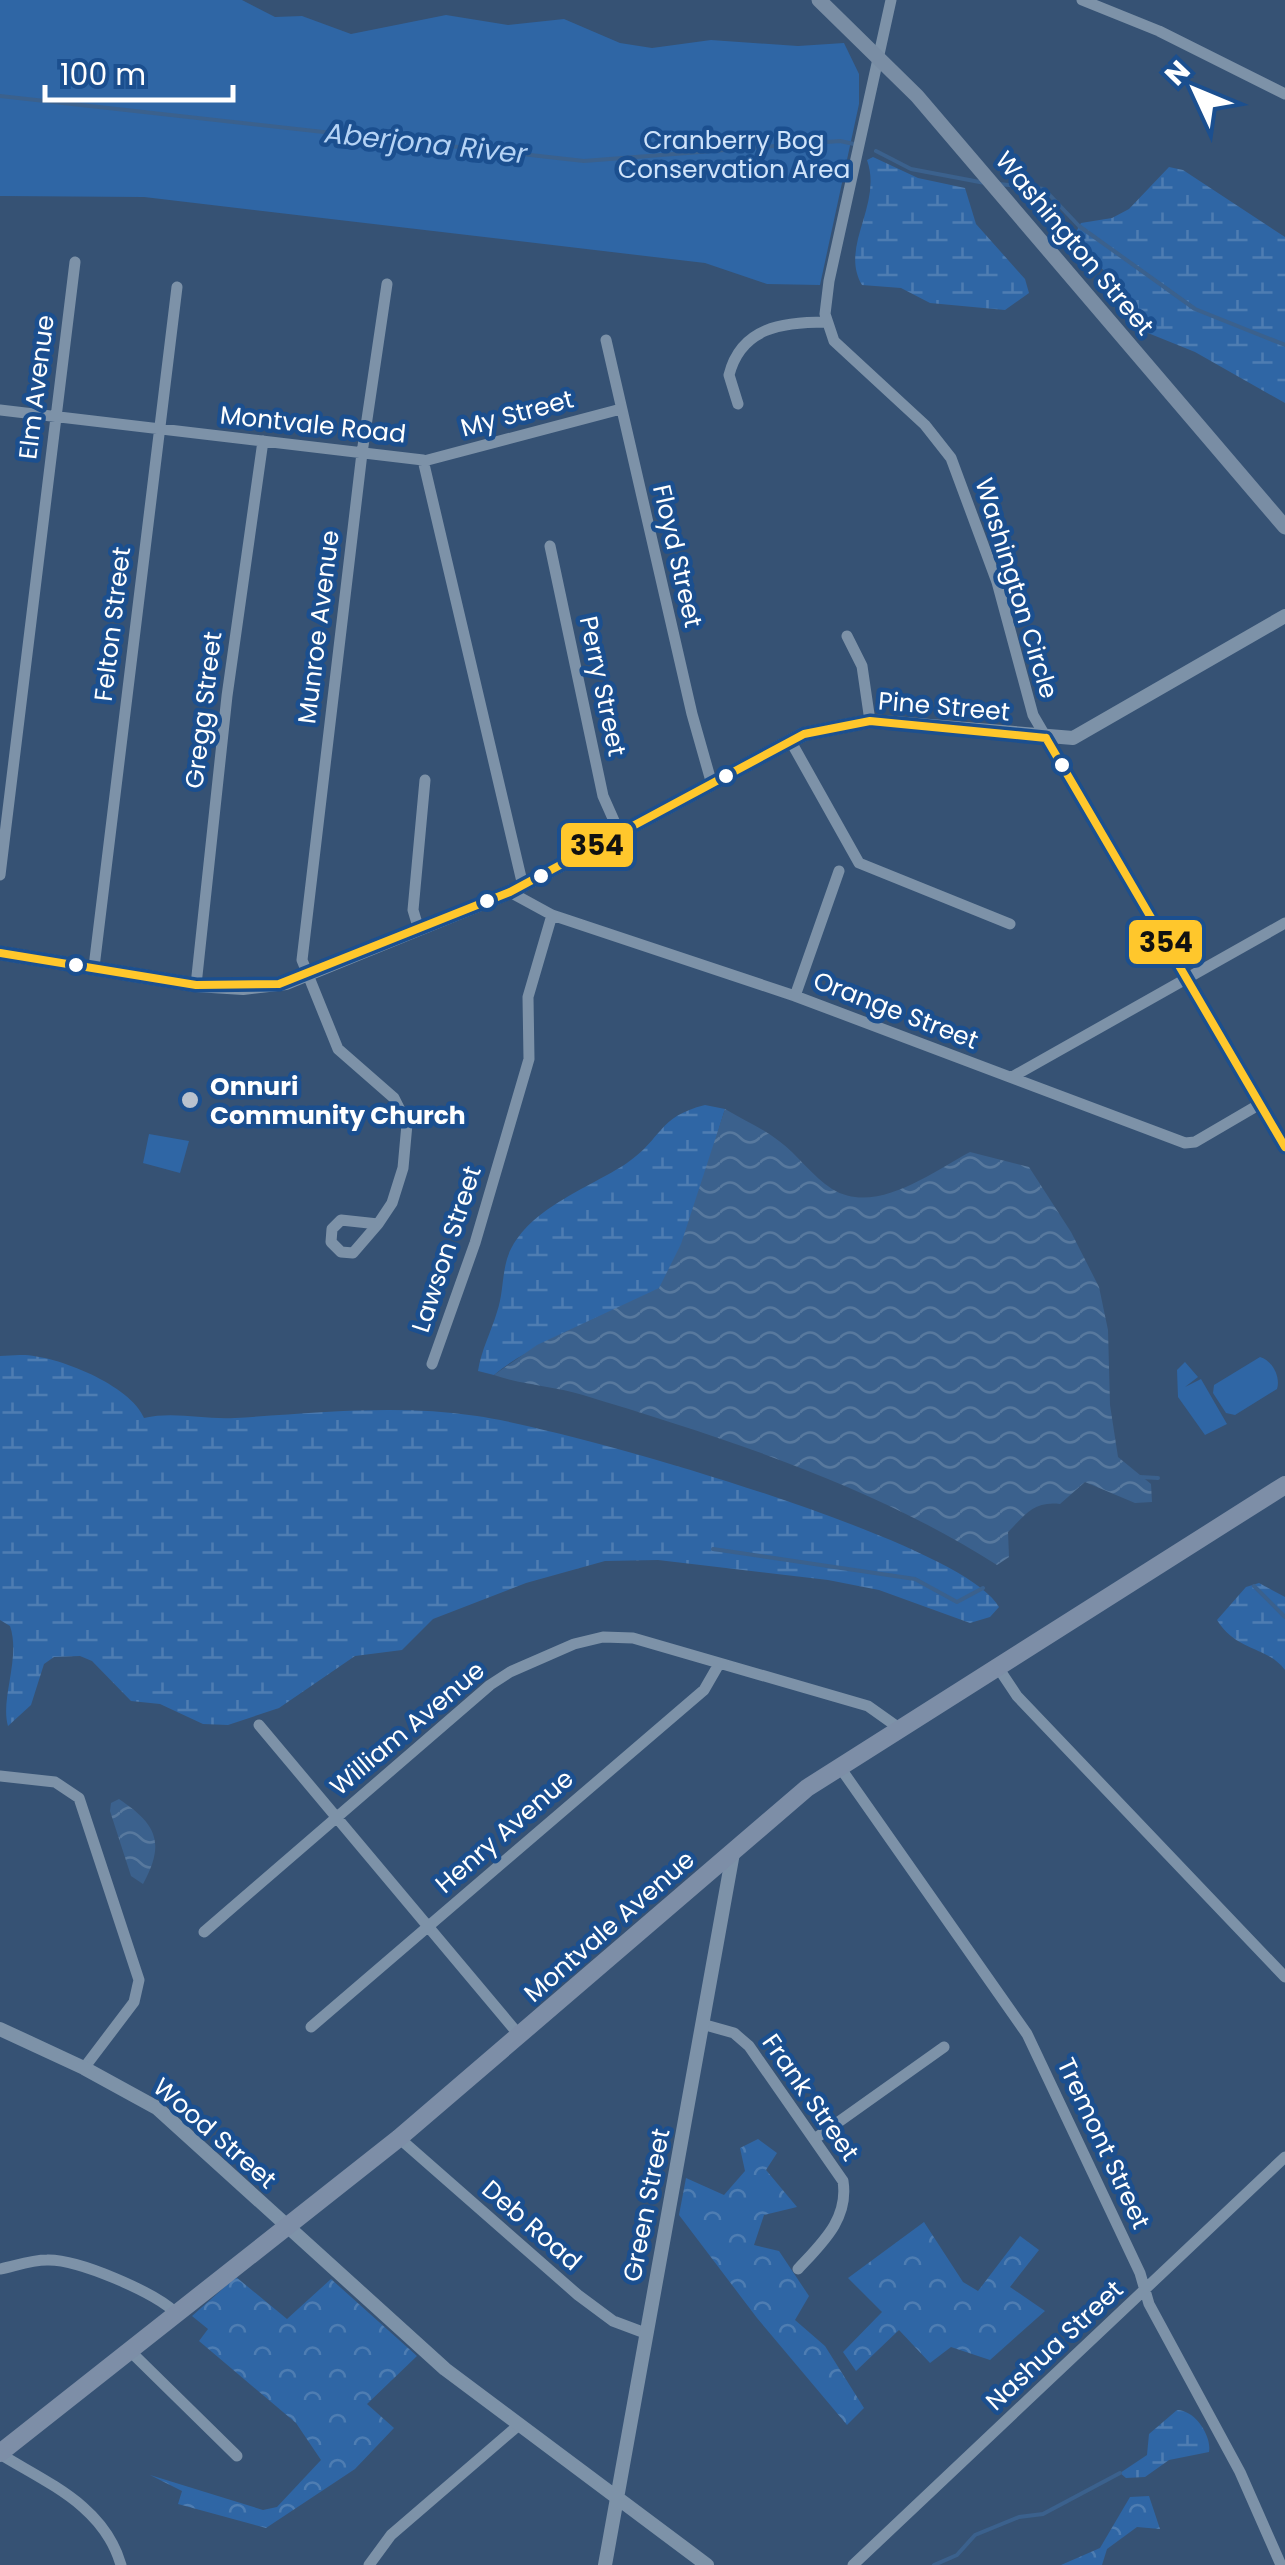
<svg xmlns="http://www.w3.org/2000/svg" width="1285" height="2565" font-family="Poppins,sans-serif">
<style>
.forest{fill:url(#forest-crowns)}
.wetland{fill:url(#wetland-marsh)}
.park{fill:#2f66a5}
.water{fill:url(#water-waves)}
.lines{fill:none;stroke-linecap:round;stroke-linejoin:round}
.stream{stroke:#3b618d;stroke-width:4}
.minor{stroke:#7d92a8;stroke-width:11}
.tertiary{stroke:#7d92a8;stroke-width:14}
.secondary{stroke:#798da4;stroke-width:15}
.primary{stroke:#7d8ea7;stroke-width:18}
.bus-1-casing{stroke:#1b4f8f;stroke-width:15}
.bus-1{stroke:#ffc72c;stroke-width:8}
.bus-dot{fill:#fff;stroke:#1b4f8f;stroke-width:4}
.poi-dot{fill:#b9c2ce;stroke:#1b4f8f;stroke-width:4}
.labels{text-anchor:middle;stroke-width:9;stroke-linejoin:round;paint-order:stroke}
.park-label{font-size:25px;fill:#cfe3fa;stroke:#1b4f8f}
.street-label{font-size:25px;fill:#fff;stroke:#1b4f8f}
.poi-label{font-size:25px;font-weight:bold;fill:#fff;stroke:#1b4f8f;text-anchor:start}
.water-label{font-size:28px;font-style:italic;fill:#b5d3f5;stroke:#1b4f8f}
.line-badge{stroke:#1b4f8f;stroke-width:4}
.pale-badge-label{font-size:28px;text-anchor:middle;font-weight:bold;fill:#111}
</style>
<defs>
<pattern id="forest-crowns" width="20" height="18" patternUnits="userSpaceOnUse" patternTransform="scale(2.5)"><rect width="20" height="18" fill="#2f66a5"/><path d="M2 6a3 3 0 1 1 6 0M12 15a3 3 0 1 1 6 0" fill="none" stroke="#4e7db2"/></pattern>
<pattern id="wetland-marsh" width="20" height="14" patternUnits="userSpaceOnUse" patternTransform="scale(2.5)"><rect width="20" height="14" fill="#2f66a5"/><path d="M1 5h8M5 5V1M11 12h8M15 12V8" fill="none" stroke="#4e7db2"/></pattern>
<pattern id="water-waves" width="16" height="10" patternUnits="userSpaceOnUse" patternTransform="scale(2.5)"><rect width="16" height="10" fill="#3b618d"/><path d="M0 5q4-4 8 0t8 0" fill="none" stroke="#58799e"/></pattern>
</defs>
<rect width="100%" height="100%" fill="#365274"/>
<!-- forest -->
<path class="forest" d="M758 2139 777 2153 766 2170 797 2207 764 2215 754 2245 779 2251 809 2296 795 2320 825 2346 864 2408 847 2425 757 2318 679 2215 686 2178 724 2195 745 2171 740 2148Z
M924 2222 963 2282 978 2291 1020 2236 1039 2250 1010 2287 1045 2311 990 2360 951 2347 930 2363 899 2330 856 2371 843 2352 882 2312 848 2278Z
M236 2277 287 2319 331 2279 417 2356 367 2404 394 2428 355 2469 266 2528 178 2504 182 2491 150 2475 263 2510 277 2507 321 2460 296 2423 199 2341 208 2329 192 2316Z
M1149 2496 1160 2529 1137 2527 1107 2549 1102 2565H1061L1100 2548 1130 2497Z"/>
<!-- wetland -->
<path class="wetland" d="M873 157 918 178 965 188 976 224 1025 279 1029 293 1005 310 930 303 901 288 862 285C839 246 883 205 867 160Z
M1169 167 1183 170 1285 237V403L1195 352 1143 331 1112 279 1078 244 1076 232 1081 223 1112 218 1129 209Z
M705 1105 725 1109C713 1146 683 1267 658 1289 617 1325 543 1333 494 1375L478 1371C481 1351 491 1332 497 1312 503 1295 502 1276 507 1259 523 1210 588 1189 627 1163 663 1138 657 1117 705 1105Z
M20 1355C54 1354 131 1385 144 1418 175 1411 204 1420 235 1418 316 1413 396 1404 477 1416 563 1428 963 1540 999 1607L990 1617 970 1623 879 1590 828 1580 658 1560 605 1561 526 1583 433 1619 402 1650 355 1656 279 1708 228 1725 203 1724 160 1704 131 1701 92 1661 80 1656 54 1657 44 1664 31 1705 8 1726C0 1699 21 1658 10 1626L0 1620V1356Z
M1259 1583 1285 1597V1670C1267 1646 1237 1652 1217 1620L1246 1587Z
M1177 2410C1195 2410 1212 2436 1209 2452L1169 2460 1145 2477 1126 2478 1120 2473 1147 2455 1149 2434Z"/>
<!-- park -->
<path class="park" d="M0 0H242L275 17 302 16 351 34 446 15 508 25 564 19 620 43 652 48 711 40 798 46 844 43 859 74V104L820 285 767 284 705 263 144 197 0 196Z
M149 1134 189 1141 180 1173 143 1163Z
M1260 1357C1272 1360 1281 1377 1277 1389L1235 1415 1226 1413 1213 1393 1214 1385Z
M1185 1362 1198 1377 1185 1387 1201 1379 1227 1424 1205 1435 1178 1397 1177 1370Z"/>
<!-- water -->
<path class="water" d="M725 1109C743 1120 763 1128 779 1141 798 1155 812 1176 832 1189 876 1216 932 1172 970 1152L1029 1167 1071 1232 1099 1287 1108 1330 1110 1405 1118 1457 1151 1484 1152 1502 1135 1503 1085 1482 1060 1504C1034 1501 1026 1514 1008 1532L1009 1557 997 1565C872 1485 724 1438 583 1395 554 1386 523 1385 494 1375L537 1345 659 1288 681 1244Z
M119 1799C156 1824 166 1842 143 1884L131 1876 110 1811 111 1803Z"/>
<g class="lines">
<!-- stream -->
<path class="stream" d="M0 96 584 161 840 141 854 144
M876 151 911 169 985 183
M999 184 1044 189 1079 226 1195 309 1285 345
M1140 1477 1158 1478
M713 1549 915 1579 957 1602 983 1588
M1254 1586 1285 1617
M934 2565 957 2555 975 2535 1019 2517 1043 2514 1120 2473"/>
<!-- minor -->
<path class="minor" d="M891 0 829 281 825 314 834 341 925 425 951 458 997 582 1033 715 1285 1147
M1082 0 1159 31 1285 94
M606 340 692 714 711 781
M738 404 729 375C741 327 783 322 826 322
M0 410 423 460 523 886
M424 461 621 409
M550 546 603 796 619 832
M847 636 862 666 870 721
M790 740 859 863 1010 924
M0 875 75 262
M510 892 552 915 795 996 1185 1143 1195 1142 1260 1104
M419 930 413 910 425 780
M94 967 177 287
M196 985 227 696 263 441
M795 996 839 871
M1012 1077 1285 923
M378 1224 353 1253 341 1252 331 1242 332 1229 341 1220 378 1224 392 1203 403 1168 407 1124 394 1098 338 1049 302 960 362 453 387 284
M432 1364 475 1243 529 1059 528 997 552 915
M997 1666 1017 1696 1285 1977
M259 1725 520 2036
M839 1766 1027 2034 1140 2273 1149 2304 1240 2472 1281 2565
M0 1776 55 1782 79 1798 139 1980 134 2002 84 2068
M204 1932 490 1685 510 1672 574 1644 603 1637 633 1638 868 1706 899 1728
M702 2024 734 2033 749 2046 843 2181C849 2219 822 2243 798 2269
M311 2027 704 1690 719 1664
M399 2138 578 2295 613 2321 645 2333
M816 2138 944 2047
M0 2269C15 2266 31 2260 47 2260 78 2259 154 2292 176 2313
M129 2350 237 2456
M0 2454C49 2484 104 2506 121 2565
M369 2565 391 2535 520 2424
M853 2565 1285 2157"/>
<!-- tertiary -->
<path class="tertiary" d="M0 953 196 985 243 988 286 983 510 892 804 734 870 721 1073 738 1285 616
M0 2029 84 2068 157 2108 445 2369 707 2565
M605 2565 733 1853"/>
<!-- secondary -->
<path class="secondary" d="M819 0 917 96 1285 527"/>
<!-- primary -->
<path class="primary" d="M0 2453 399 2138 807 1788 1285 1485"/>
<!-- bus-1 casing -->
<g class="bus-1-casing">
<path id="bus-1" d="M1046 738 1285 1147
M0 953 196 985 279 984 510 892 804 734 870 721 1046 738"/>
</g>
<!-- bus-1 -->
<use href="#bus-1" class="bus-1"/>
</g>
<!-- markers -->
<g class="bus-dot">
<circle cx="1062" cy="765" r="9"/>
<circle cx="726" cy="776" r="9"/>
<circle cx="541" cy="876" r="9"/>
<circle cx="487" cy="901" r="9"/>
<circle cx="76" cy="965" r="9"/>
</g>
<circle class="poi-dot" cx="190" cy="1100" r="10"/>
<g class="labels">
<!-- park labels -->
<g class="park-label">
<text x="734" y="149">Cranberry Bog<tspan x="734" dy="29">Conservation Area</tspan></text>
</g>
<!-- street labels -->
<g class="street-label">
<text transform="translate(1075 243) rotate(50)" y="9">Washington Street</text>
<text transform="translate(36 387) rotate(-83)" y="9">Elm Avenue</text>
<text transform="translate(517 413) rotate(-15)" y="9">My Street</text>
<text transform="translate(313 424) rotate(6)" y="9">Montvale Road</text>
<text transform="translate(678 556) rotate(77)" y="9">Floyd Street</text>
<text transform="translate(1017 588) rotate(73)" y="9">Washington Circle</text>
<text transform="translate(112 624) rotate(-83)" y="9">Felton Street</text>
<text transform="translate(318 627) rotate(-83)" y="9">Munroe Avenue</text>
<text transform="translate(603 686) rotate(78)" y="9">Perry Street</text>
<text transform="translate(944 706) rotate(5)" y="9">Pine Street</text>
<text transform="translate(203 710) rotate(-83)" y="9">Gregg Street</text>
<text transform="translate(896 1010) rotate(21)" y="9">Orange Street</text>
<text transform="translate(446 1249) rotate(-72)" y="9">Lawson Street</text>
<text transform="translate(407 1728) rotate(-40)" y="9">William Avenue</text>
<text transform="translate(504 1831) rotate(-41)" y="9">Henry Avenue</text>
<text transform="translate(609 1926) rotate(-41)" y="9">Montvale Avenue</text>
<text transform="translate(811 2097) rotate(55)" y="9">Frank Street</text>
<text transform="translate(215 2133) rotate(41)" y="9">Wood Street</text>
<text transform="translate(1104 2143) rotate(65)" y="9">Tremont Street</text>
<text transform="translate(646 2205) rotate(-79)" y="9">Green Street</text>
<text transform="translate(532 2225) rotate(41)" y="9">Deb Road</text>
<text transform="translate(1054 2345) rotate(-43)" y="9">Nashua Street</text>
</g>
<!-- poi labels -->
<g class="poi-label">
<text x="210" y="1095">Onnuri<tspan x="210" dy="29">Community Church</tspan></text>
</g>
<!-- water labels -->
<g class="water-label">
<text transform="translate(426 143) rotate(6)" y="10">Aberjona River</text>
</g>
</g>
<g class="line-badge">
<rect x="559" y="821" width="76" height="48" rx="10" fill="#ffc72c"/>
<rect x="1127" y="918" width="77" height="48" rx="10" fill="#ffc72c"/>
</g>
<g class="pale-badge-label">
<text x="597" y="855">354</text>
<text x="1166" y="952">354</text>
</g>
<!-- north arrow -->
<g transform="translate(1195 90) rotate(314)" stroke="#1b4f8f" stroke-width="8" paint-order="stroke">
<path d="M0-8L18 38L0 25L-18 38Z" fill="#ffffff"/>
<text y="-15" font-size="28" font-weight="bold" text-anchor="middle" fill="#ffffff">N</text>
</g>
<!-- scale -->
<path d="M45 85v15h188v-15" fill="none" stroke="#ffffff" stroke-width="5"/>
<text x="60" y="85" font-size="30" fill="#ffffff" stroke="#1b4f8f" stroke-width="8" paint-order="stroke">100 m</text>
</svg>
